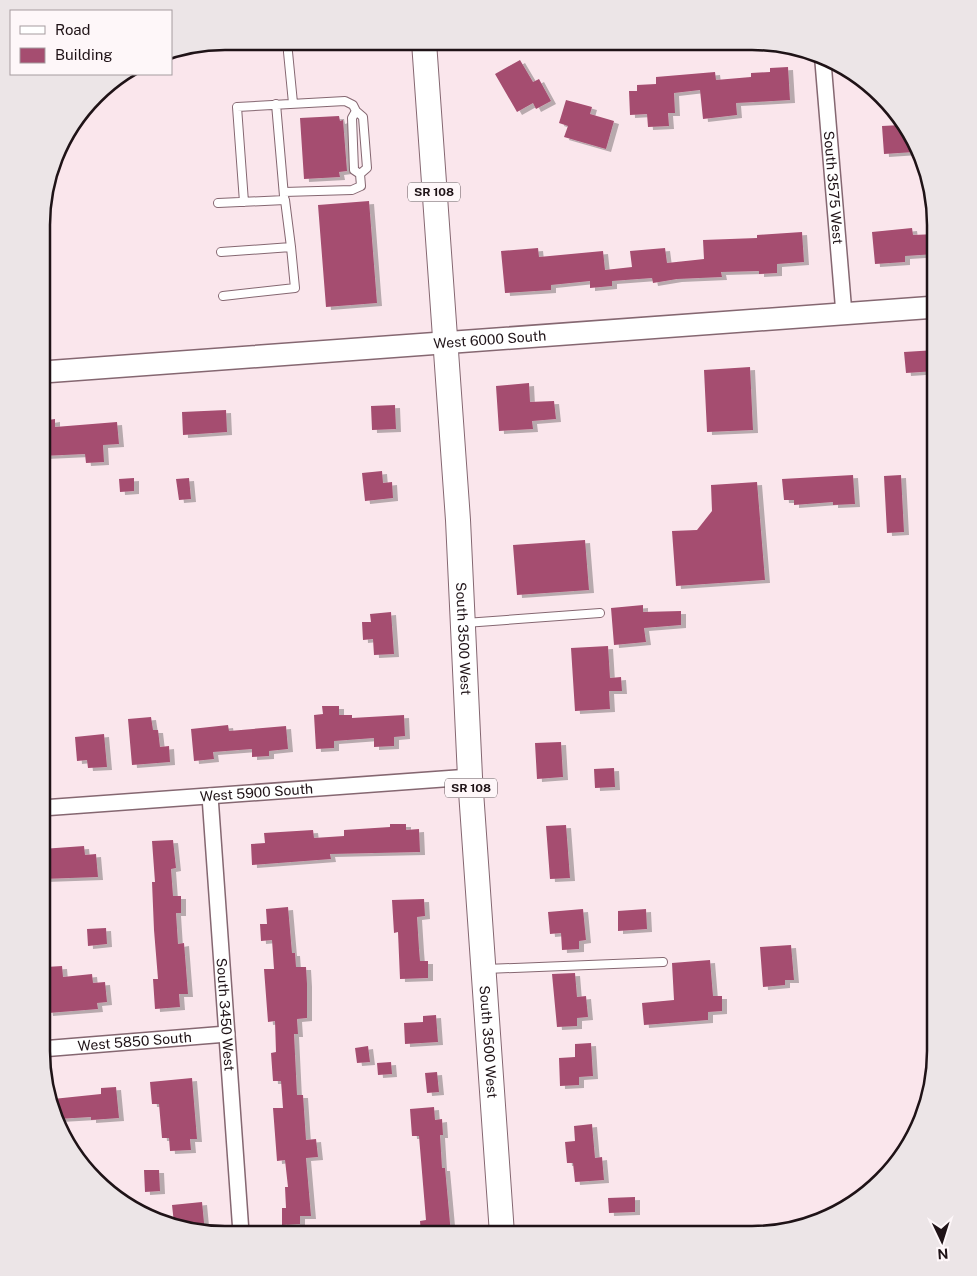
<svg xmlns="http://www.w3.org/2000/svg" width="977" height="1276" font-family="'Public Sans',sans-serif">
<style>
.building{fill:#a54d70;filter:url(#shadow)}
.lines{fill:none;stroke-linecap:round;stroke-linejoin:round}
.lane-casing{stroke:#856771;stroke-width:10}
.street-casing{stroke:#856771;stroke-width:18}
.secondary-casing{stroke:#856771;stroke-width:24}
.primary-casing{stroke:#856771;stroke-width:26}
.lane{stroke:#fff;stroke-width:8}
.street{stroke:#fff;stroke-width:15}
.secondary{stroke:#fff;stroke-width:21}
.primary{stroke:#fff;stroke-width:24}
.labels{text-anchor:middle;stroke-width:4;stroke-linejoin:round;paint-order:stroke}
.shield{fill:#fef7f9;stroke:#62575b;stroke-width:1}
.shield-label{font-size:12px;font-weight:bold;fill:#1f1317}
.street-label{font-size:14px;fill:#1f1317;stroke:#fef7f9}
.rim{fill:none;stroke:#1f1317;stroke-width:2.5}
</style>
<defs>
<filter id="shadow"><feDropShadow dx="5" dy="3" stdDeviation="0" flood-color="#0004"/></filter>
</defs>
<rect width="100%" height="100%" fill="#fae6ec"/>
<!-- building -->
<path class="building" d="M520 60 533 82 539 79 551 101 536 109 533 103 517 112 495 74Z
M788 67 790 100 736 103 737 115 703 119 700 90 674 93 675 113H668L669 126 648 127 647 114 630 115 629 91H637V85L656 84V77L715 72 716 80 751 77V73L770 72V68Z
M566 100 592 107 590 114 614 121 606 149 564 137 568 126 559 123Z
M339 116 340 121 343 120 347 171 339 172 340 177 304 179 300 118Z
M901 125 913 140 914 152 884 154 882 126Z
M369 201 377 303 326 307 318 205Z
M912 228 913 235 936 234V254L905 256V262L875 264 872 232Z
M802 232 804 262 777 264V273L759 274V271L721 272 722 277 677 279 653 283 652 278 612 281V286L590 288V281L551 285V290L505 293 501 251 538 248 539 257 603 251 605 270 632 267 630 251 665 248 667 263 695 260 704 259 703 240 757 238V235Z
M936 350V371L906 373 904 352Z
M750 367 753 430 707 432 704 370Z
M529 383 530 402 554 401 556 419 532 421 533 429 499 431 496 386Z
M395 405 396 429 372 430 371 406Z
M226 410 227 432 183 435 182 412Z
M55 419V427L117 422 119 444 103 445 104 462 86 463 85 454 42 456V421Z
M382 471 383 483 392 482 393 498 365 501 362 473Z
M853 475 855 504 833 505V502L794 505V500H784L782 479Z
M901 475 904 532 887 533 884 476Z
M134 478V491L120 492 119 479Z
M189 478 191 499 179 500 176 479Z
M757 482 765 580 676 586 672 531 697 530 712 511 711 485Z
M585 540 589 590 517 595 513 545Z
M643 605V612L681 611V625L644 628 646 642 614 645 611 608Z
M391 612 394 654 374 655 373 639 363 640 362 622H371L370 614Z
M608 646 610 678 621 677 622 691H609L610 709 575 711 571 648Z
M322 706H339V715H352V718L404 715 405 736 394 737V746L374 747V738L334 741V748L316 749 314 715 323 714Z
M151 717 153 730H158L160 747 169 746 170 762 132 765 128 719Z
M228 725 229 731 286 726 288 749 269 751V756L252 757V749L213 752 214 759 194 761 191 729Z
M104 734 107 767 88 768 87 760 77 761 75 737Z
M561 742 563 777 537 779 535 743Z
M614 768 615 787 595 788 594 769Z
M390 824H406V830L419 829 420 852 330 854 331 859 252 865 251 844 265 843 264 833 313 830 314 838 344 836V830L390 827Z
M566 825 570 878 550 879 546 826Z
M173 840 176 868 171 869 173 896H181V913H176L178 944 184 943 188 994H179L180 1007 155 1009 153 979H158L154 930 152 882H155L152 841Z
M84 846 85 855 96 854 98 877 42 879V849Z
M424 899 425 916 417 917 419 949 420 961H428V978L400 979 398 932 394 933 392 900Z
M288 907 292 953H295L296 967H306L307 984V1018L297 1019 298 1034H294L297 1095H303L306 1140 316 1139 318 1157 306 1158 311 1216H300V1224L282 1225V1208H286L285 1187H288L285 1160 277 1161 273 1108H283L281 1081H273L271 1053 276 1052 275 1021 268 1022 264 969H274L272 940 261 941 260 924H267L266 909Z
M583 909 586 940 579 941V949L562 950 561 933 550 934 548 912Z
M646 909 647 929 618 931V911Z
M106 928 107 944 88 946 87 929Z
M791 945 794 980H785V985L763 987 760 947Z
M710 960 713 996H722V1011L708 1012V1020L644 1025 642 1003 674 1000 672 963Z
M62 966 63 977 92 974 93 983 105 982 107 1002 97 1003 98 1009 48 1013 47 1005H41V984H46V967Z
M575 973 577 997 586 996 588 1017 577 1018V1026L557 1027 552 974Z
M436 1015 438 1042 405 1044 404 1023 423 1022V1016Z
M591 1043 593 1076 579 1077V1085L560 1086 559 1058 575 1057V1044Z
M368 1046 370 1062 357 1063 355 1048Z
M391 1062 392 1074 378 1075 377 1063Z
M437 1072 439 1092 427 1093 425 1073Z
M192 1078 197 1139H190L191 1150 170 1151 169 1138H162L159 1104H152L150 1082Z
M116 1087 119 1118 91 1120V1117L57 1119 53 1099 101 1094V1088Z
M434 1107 435 1120 442 1119 443 1135H440L442 1168H445L451 1234H421L420 1221 426 1220 419 1136H412L410 1109Z
M592 1124 595 1158 602 1157 604 1180 575 1182 573 1163H567L565 1142 575 1141 574 1126Z
M144 1170H159L160 1191 145 1192Z
M635 1197V1212L609 1213 608 1198Z
M202 1202 205 1233 174 1223 172 1205Z"/>
<g class="lines">
<!-- lane casing -->
<g class="lane-casing">
<path id="lane" d="M288 52 293 103
M276 104 284 196
M356 111 352 118 354 170 360 174
M244 202 237 107 345 101 353 105 356 111 363 117 367 168 360 174 361 186 352 190 284 192
M218 203 285 200 291 247
M221 252 291 247 295 288 223 296
M465 623 600 613
M486 969 663 962"/>
</g>
<!-- street casing -->
<g class="street-casing">
<g id="street">
<path id="s1" d="M823 62 844 314"/>
<path id="s2" d="M210 796 241 1233"/>
<path id="s3" d="M42 808 470 777"/>
<path id="s4" d="M41 1049 227 1034"/>
</g>
</g>
<!-- secondary casing -->
<g class="secondary-casing">
<g id="secondary">
<path id="s5" d="M43 372 936 307"/>
</g>
</g>
<!-- primary casing -->
<g class="primary-casing">
<g id="primary">
<path id="s6" d="M424 42 458 520 470 777 502 1234"/>
</g>
</g>
<!-- lane -->
<use href="#lane" class="lane"/>
<!-- street -->
<use href="#street" class="street"/>
<!-- secondary -->
<use href="#secondary" class="secondary"/>
<!-- primary -->
<use href="#primary" class="primary"/>
</g>
<g class="labels">
<!-- shield labels -->
<g class="shield">
<rect x="408" y="182.5" width="52" height="19" rx="4"/>
<rect x="445" y="778.5" width="52" height="19" rx="4"/>
</g>
<g class="shield-label">
<text x="434" y="196">SR 108</text>
<text x="471" y="792">SR 108</text>
</g>
<!-- street labels -->
<g class="street-label">
<text dy="5" stroke="none"><textPath href="#s1" startOffset="126">South 3575 West</textPath></text>
<text dy="5" stroke="none"><textPath href="#s5" startOffset="448">West 6000 South</textPath></text>
<text dy="5" stroke="none"><textPath href="#s6" startOffset="598">South 3500 West</textPath></text>
<text dy="5" stroke="none"><textPath href="#s3" startOffset="215">West 5900 South</textPath></text>
<text dy="5" stroke="none"><textPath href="#s2" startOffset="219">South 3450 West</textPath></text>
<text dy="5" stroke="none"><textPath href="#s4" startOffset="94">West 5850 South</textPath></text>
<text dy="5" stroke="none"><textPath href="#s6" startOffset="1002">South 3500 West</textPath></text>
</g>
</g>
<!-- crop -->
<path d="M0 0H977V1276H0ZM225 50H752A175 175 0 0 1 927 225V1051A175 175 0 0 1 752 1226H225A175 175 0 0 1 50 1051V225A175 175 0 0 1 225 50Z" fill="#ece5e7" fill-rule="evenodd"/>
<path class="rim" d="M225 50H752A175 175 0 0 1 927 225V1051A175 175 0 0 1 752 1226H225A175 175 0 0 1 50 1051V225A175 175 0 0 1 225 50Z"/>
<!-- legend -->
<rect x="10" y="10" width="162" height="65" fill="#fef7f9" stroke="#a59c9f"/>
<rect x="20" y="26" width="25" height="8" fill="#ffffff" stroke="#a59c9f"/>
<text x="55" y="35" font-size="15" fill="#1f1317">Road</text>
<rect x="20" y="48" width="25" height="15" fill="#a54d70" stroke="#a59c9f"/>
<text x="55" y="60" font-size="15" fill="#1f1317">Building</text>
<!-- north arrow -->
<g transform="translate(942 1241) rotate(176)" stroke="#fef7f9" stroke-width="4" paint-order="stroke">
<path d="M0-4L9 19L0 12L-9 19Z" fill="#1f1317"/>
<text y="-8" font-size="14" font-weight="bold" text-anchor="middle" fill="#1f1317">N</text>
</g>
</svg>
